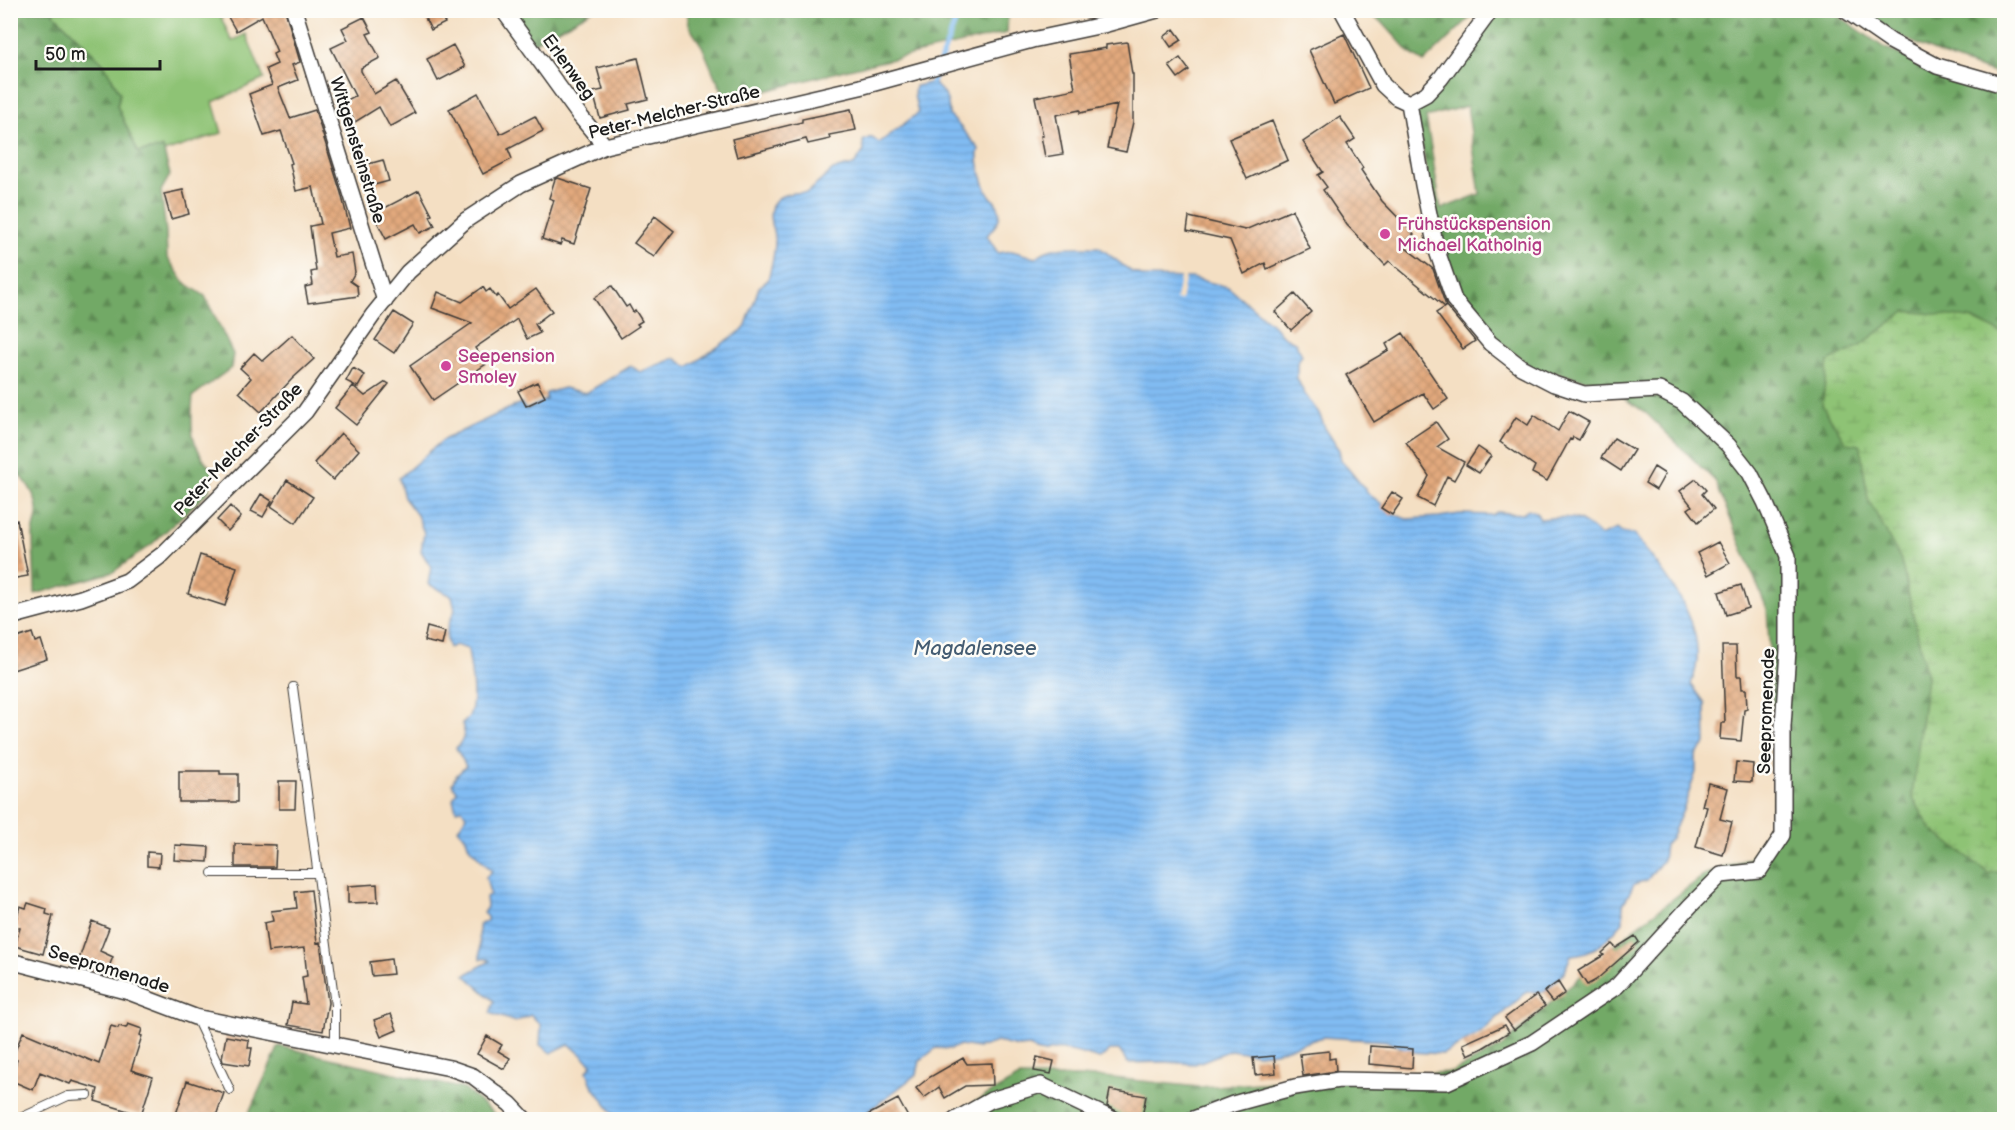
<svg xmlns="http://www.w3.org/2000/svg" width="2015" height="1130" font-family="'Balsamiq Sans',sans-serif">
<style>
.grass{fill:#8ec375;stroke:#557048;stroke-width:1.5}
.forest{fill:url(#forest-firs);stroke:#476241;stroke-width:1.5;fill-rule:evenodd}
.wetland{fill:url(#wetland-marsh);stroke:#557048;stroke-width:1.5}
.water{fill:url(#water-rules);stroke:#4e6c88;stroke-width:1.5}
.pier{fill:#f4dfc3}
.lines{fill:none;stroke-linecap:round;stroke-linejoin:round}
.stream{stroke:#81bcf3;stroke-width:5}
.building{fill:url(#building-cross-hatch)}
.service-casing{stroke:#3c3935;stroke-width:10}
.minor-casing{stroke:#3c3935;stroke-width:18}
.service{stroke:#fff;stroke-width:8}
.minor{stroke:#fff;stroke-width:15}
.hotel-dot{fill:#d1479c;stroke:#fdfcf7;stroke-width:2}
.labels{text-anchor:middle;stroke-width:5;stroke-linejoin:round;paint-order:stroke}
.street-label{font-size:18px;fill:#1c1c1c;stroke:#fdfcf7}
.hotel-label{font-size:18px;fill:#b23c85;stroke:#fdfcf7;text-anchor:start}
.water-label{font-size:20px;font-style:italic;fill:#445c72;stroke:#fdfcf7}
</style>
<defs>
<pattern id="forest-firs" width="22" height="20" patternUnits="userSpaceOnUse" patternTransform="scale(1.5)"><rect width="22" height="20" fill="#72a966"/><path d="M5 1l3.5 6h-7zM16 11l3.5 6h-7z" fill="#5d8953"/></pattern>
<pattern id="wetland-marsh" width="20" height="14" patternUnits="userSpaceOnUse" patternTransform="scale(1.5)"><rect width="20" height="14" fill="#8ec375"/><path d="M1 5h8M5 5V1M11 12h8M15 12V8" fill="none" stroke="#7aa765"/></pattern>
<pattern id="water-rules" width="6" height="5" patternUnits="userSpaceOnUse" patternTransform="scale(1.5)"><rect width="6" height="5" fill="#81bcf3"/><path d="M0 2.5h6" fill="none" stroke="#6fa1d0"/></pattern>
<pattern id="building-cross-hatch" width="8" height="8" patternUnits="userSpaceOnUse" patternTransform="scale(1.5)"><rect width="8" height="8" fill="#e2a97d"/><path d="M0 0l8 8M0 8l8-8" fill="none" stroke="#c1916b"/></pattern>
</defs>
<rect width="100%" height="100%" fill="#fdfcf7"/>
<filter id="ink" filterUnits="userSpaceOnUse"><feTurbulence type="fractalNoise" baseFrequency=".0167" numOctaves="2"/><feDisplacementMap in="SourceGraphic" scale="12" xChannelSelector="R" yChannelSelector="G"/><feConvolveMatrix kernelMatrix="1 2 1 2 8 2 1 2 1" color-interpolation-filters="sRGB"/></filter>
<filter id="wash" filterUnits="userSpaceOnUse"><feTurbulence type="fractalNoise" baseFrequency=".008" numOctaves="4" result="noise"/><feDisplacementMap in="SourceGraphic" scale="24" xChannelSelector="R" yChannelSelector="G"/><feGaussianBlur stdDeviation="1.35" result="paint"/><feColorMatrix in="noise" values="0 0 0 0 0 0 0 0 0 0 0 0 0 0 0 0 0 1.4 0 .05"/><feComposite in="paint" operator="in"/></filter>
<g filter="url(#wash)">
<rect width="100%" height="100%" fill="#f4dfc3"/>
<!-- grass -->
<path class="grass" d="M50 11H218L232 41 246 34 264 79 213 102 222 133 164 152 163 148 138 152 117 106 120 93 103 63Z"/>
<!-- forest -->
<path class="forest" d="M11 10 51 11 103 63 120 93 117 106 138 152 163 148 170 175 161 191 166 232 167 257 184 282 205 296 233 354 231 368 193 396C190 430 190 445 213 471L209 491 152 544 113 572 35 594C35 574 33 555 33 536 33 528 37 521 37 513 38 499 25 473 10 471Z
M507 11H591C571 23 551 32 532 44Z
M686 11V10L1008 11 1007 33 849 69 728 101 715 77 702 46 688 25Z
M1363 11H1477L1424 62 1411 54 1382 22Z
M1501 11H1832L1882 46 1943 76 2004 96V1119L943 1120 1019 1077H1104L1199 1087 1346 1077 1452 1072 1501 1047 1636 927 1706 874 1750 858 1767 831 1777 782 1767 609 1715 481 1645 412 1600 383 1533 368 1476 323 1439 250 1415 102 1447 77ZM1467 106 1480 194 1441 209 1426 117Z
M1859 11H1996L2002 16H2004V76C1950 60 1906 43 1859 11Z
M279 1046 464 1089 501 1119H246Z"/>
<!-- wetland -->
<path class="wetland" d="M1905 311 1970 318 2004 334V871L1989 873 1931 829 1912 796 1927 677 1901 560 1868 499 1860 445 1846 443 1822 405 1828 362 1860 346Z"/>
<!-- water -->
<path class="water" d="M932 82C945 93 949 98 949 115L957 123 979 149C975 158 983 182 987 191 992 200 1004 207 998 221 996 226 990 231 987 236L998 253 1012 251 1036 258C1051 243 1079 248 1099 247L1132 272 1144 277 1192 278 1228 287 1273 325 1283 336 1295 342 1302 355 1297 363V378L1304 393 1319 413 1325 428 1339 450 1341 460 1369 494 1396 515 1407 519 1439 517 1460 514 1492 515 1497 512 1523 514 1528 509 1536 512 1540 519C1568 516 1579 514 1600 536L1617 529 1622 533 1633 534C1665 574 1715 629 1691 684L1705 703 1706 743 1696 755V772L1683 810 1671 838 1665 845 1663 860 1647 880 1634 884 1623 905V922C1606 940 1598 953 1571 955L1564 973 1544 992H1527L1479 1034 1443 1054 1411 1052 1386 1041 1323 1037 1275 1052 1258 1054 1231 1050 1195 1064 1165 1062 1128 1063 1119 1050H1110L1100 1059C1083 1055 1060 1044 1044 1053L1035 1051 1030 1046 1018 1047 997 1042 978 1048 960 1045 951 1049 936 1048 920 1061 917 1074 858 1119H837L829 1117 826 1120 617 1119 592 1085 587 1071 592 1064 569 1044 551 1053 540 1045 541 1025 531 1015 515 1022 490 1013 494 1001 465 975 490 961 487 959H480L479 925 487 921V917L483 913 487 907 486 897 490 894 486 877 492 871 469 847 466 838 458 829 466 816 462 809 456 810 453 799 457 791 452 784 456 776 466 766 456 748C463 740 467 735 462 724 481 712 470 669 468 649L455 645 449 648C443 634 449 622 455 610L452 596 428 584 431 567 421 551 424 533 417 515 404 498 399 478 443 440 521 403 526 410 546 400V393L564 388 586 393 631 366 640 372 675 358 688 367 745 328 759 287 768 280C771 267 775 254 775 242 775 235 772 230 771 223 766 197 786 191 807 193L833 170 854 165 864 151 863 141 871 137 879 143 918 113 914 95 915 86Z"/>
<!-- pier -->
<path class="pier" d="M1181 273 1186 274 1181 301 1176 300Z"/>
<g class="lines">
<!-- stream -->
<path class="stream" d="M932 82 960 10"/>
</g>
<g id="blocks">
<!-- building -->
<path class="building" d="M224 10H285L300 62 292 65 298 80 278 88 290 118 315 110 341 193 350 228 329 233 334 257 352 254 355 272 350 281 357 286 358 296 308 303 305 287 313 285 311 272 316 271 310 226 321 224 313 187 296 191 290 164 292 163 281 131 264 136 249 94 272 85 266 69 277 64 273 54 277 52 262 16 236 31Z
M421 10H437L445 23 431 30Z
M364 17 372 32 367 34 380 58 361 68V71L374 94 396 81 415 113 390 127 379 107 355 122 343 102 355 96 331 48 348 40 342 28Z
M1174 29 1182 40 1171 47 1164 37Z
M1344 34 1369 88 1334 104 1309 50Z
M1127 42 1132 74H1133V122L1126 152 1107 148 1117 105 1080 113V110L1056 115 1063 154 1045 157 1041 136H1043L1035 97 1075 89 1069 54 1106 48V45Z
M453 45 465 67 438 81 427 59Z
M638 58 648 99 628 104 630 110 600 118 593 92 603 90 597 68Z
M1180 58 1189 70 1178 78 1169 66Z
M478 93 500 134 535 116 543 131 508 149 512 159 483 174 449 109Z
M851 109 856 130 829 135 830 139 808 144 806 139 737 157 732 139 802 122V119Z
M1340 117 1355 139 1347 144 1363 168 1361 170 1382 201 1414 234 1402 245 1433 269 1446 306 1475 341 1463 349 1436 313 1445 307 1389 261 1385 265 1347 225 1323 190 1327 187 1318 175 1323 172 1303 142Z
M1272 121 1288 160 1247 179 1229 139Z
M383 160 389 181 367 187 361 166Z
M558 178 591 189 574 244 562 240 560 245 542 239 554 200 549 198 555 179Z
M183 190 189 214 171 219 164 194Z
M419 190 432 215 430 216 435 226 420 233 415 224 386 239 373 214Z
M1292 210 1310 249 1267 269 1265 263 1244 274 1230 240 1187 231 1189 217 1245 230Z
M655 216 674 231 654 257 634 243Z
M612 286 626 307 629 305 633 312 635 310 642 321 637 324 639 326 621 338 594 298Z
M483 287 486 292 490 289 496 297 498 295 508 309 536 289 552 311 535 324 540 333 527 339 517 319 475 348 486 364 433 400 410 366 472 323 432 308 438 292 462 302Z
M1295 294 1311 312 1291 330 1275 312Z
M394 312 413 324 394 353 375 340Z
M1403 333 1448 399 1434 409 1423 393 1374 422 1346 375 1389 350 1386 344Z
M292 335 314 359 292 379 261 412 239 392 251 378 240 368 254 353 263 361Z
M353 368 365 375 358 387 346 381Z
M386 382 389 384 356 425 335 408 353 386 365 396Z
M537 382 545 397 526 406 518 391Z
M1569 411 1589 422 1579 440 1573 437 1572 440 1570 439 1547 481 1532 473 1535 466 1500 442 1516 417 1528 425 1534 415 1558 431Z
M1436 422 1448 439 1437 447 1464 462 1454 480 1447 476 1433 506 1418 498 1429 476 1406 442Z
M341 433 359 450 333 480 314 463Z
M1614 438 1634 450 1621 471 1601 458Z
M1478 447 1491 456 1479 473 1466 465Z
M1654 467 1665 474 1656 490 1645 483Z
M1696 479 1706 490 1702 494 1714 509 1698 522 1688 509 1692 506 1680 491Z
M287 480 313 497 296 523 271 506Z
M1392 492 1403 499 1392 515 1381 508Z
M261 494 272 501 263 517 251 511Z
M230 506 241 517 228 531 217 520Z
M17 520 28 576 10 579V521Z
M1718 542 1730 563 1708 575 1697 553Z
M200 555 237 567 225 606 188 594Z
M1741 585 1748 608 1726 615 1719 592Z
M427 627 445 632 442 645 424 641Z
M32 633 35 642 41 640 47 659 10 671V640Z
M1722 646H1736L1737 676H1741L1742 689H1746L1747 709 1744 710 1741 741 1720 739 1721 723H1725Z
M1736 762 1753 764 1752 782 1734 781Z
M179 771H220V774H238V802H179Z
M279 781H296L295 809H279Z
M1708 783 1728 788 1720 819 1732 822 1723 855 1696 847 1707 807 1702 806Z
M235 844 276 845 275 867H235Z
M175 845 209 847 208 862 174 860Z
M147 852 160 853 159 867 147 866Z
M377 884 378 902 348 903V886Z
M311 890 317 943 320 942 328 1003 323 1031 288 1025 292 1002 306 1004 302 977 307 976 304 948 268 952 264 923 273 921 271 911 297 908 295 892Z
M28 903 47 909 46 914 53 916 43 954 15 946 20 928 14 926 20 906 26 908Z
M92 921 109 928 100 951 113 957 105 976 77 965Z
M1635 936 1639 942 1596 980 1587 985 1578 971 1604 955 1602 953 1612 944 1616 948Z
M391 959 393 974 372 976 370 962Z
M1558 982 1565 993 1552 1002 1544 992Z
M1536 995 1545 1006 1514 1030 1505 1018Z
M391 1014 397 1030 381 1037 374 1020Z
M128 1024 142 1029 140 1035 142 1036 131 1070 153 1077 141 1115 95 1101 98 1089 72 1081 70 1084 40 1072 33 1090 10 1080 17 1060 12 1058 23 1032 99 1064 111 1026 118 1028 119 1026 126 1028Z
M1505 1025 1509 1032 1481 1049 1468 1055 1463 1044Z
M226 1036 249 1040 248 1048H252L249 1066 223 1062 222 1058Z
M487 1036 502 1045 498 1051 510 1058 504 1069 477 1054Z
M1370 1046 1413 1049 1412 1068 1369 1064Z
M1329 1051V1059L1335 1058 1336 1071 1303 1076 1300 1054Z
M1274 1056 1276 1073 1255 1075 1253 1058Z
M1037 1057 1054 1061 1051 1074 1034 1071Z
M963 1058 967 1064 992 1063 993 1085 965 1086 945 1098 939 1087 924 1098 916 1088 930 1077Z
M187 1081 224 1093 215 1119H182L175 1117Z
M1110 1090 1146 1096 1142 1117 1122 1114 1107 1106Z
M898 1099 909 1119H860Z"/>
</g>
</g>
<g filter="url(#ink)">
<use href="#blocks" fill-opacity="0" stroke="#3c3935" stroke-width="1.5"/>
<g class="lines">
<!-- service casing -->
<g class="service-casing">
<path id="service" d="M293 687 335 1005V1044
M212 873H317
M196 1018 230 1090
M16 1120 68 1096 88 1095"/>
</g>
<!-- minor casing -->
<g class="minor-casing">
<path id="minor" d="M294 10 385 301
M503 10 580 116 605 146
M1342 10 1383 85 1396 97 1409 103 1426 94 1441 78 1491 10
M1845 10 1890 41 1937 66 2004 85
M10 617 81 598 127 581 163 554 305 412 373 315 408 272 466 220 521 184 605 146 860 87 1032 40 1103 25 1157 10
M10 961 129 992 195 1017 450 1068 473 1076 510 1104 525 1120
M955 1120 991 1100 1041 1085 1114 1120
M1191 1120 1233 1104 1295 1087 1339 1080 1447 1082 1532 1043 1617 986 1690 906 1721 875 1759 871 1783 835V726L1788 650V556L1765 502 1750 473 1728 445 1682 402 1659 390 1584 394 1554 384 1521 367 1490 343 1454 300 1436 248 1423 185 1409 103"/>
</g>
<!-- service -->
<use href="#service" class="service"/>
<!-- minor -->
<use href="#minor" class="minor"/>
</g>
</g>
<!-- markers -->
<g class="hotel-dot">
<circle cx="1385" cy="234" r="6"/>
<circle cx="446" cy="366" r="6"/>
</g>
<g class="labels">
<!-- street labels -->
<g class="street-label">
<text transform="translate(569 67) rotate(54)" y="6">Erlenweg</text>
<text transform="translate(674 112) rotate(-14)" y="6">Peter-Melcher-Straße</text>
<text transform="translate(358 150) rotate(73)" y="6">Wittgensteinstraße</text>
<text transform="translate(238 449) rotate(-46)" y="6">Peter-Melcher-Straße</text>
<text transform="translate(1766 711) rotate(-88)" y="6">Seepromenade</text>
<text transform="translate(109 969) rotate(17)" y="6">Seepromenade</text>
</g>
<!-- hotel labels -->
<g class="hotel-label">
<text x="1397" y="230">Frühstückspension<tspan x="1397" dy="21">Michael Katholnig</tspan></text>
<text x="458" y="362">Seepension<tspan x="458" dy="21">Smoley</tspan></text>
</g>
<!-- water labels -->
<g class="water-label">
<text x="975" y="655">Magdalensee</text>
</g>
</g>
<!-- margin -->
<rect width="2015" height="1130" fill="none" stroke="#fdfcf7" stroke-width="36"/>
<!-- scale -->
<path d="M36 60v9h124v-9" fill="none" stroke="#1c1c1c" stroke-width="3"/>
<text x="45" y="60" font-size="18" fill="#1c1c1c" stroke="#fdfcf7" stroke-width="4.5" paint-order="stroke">50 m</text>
</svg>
